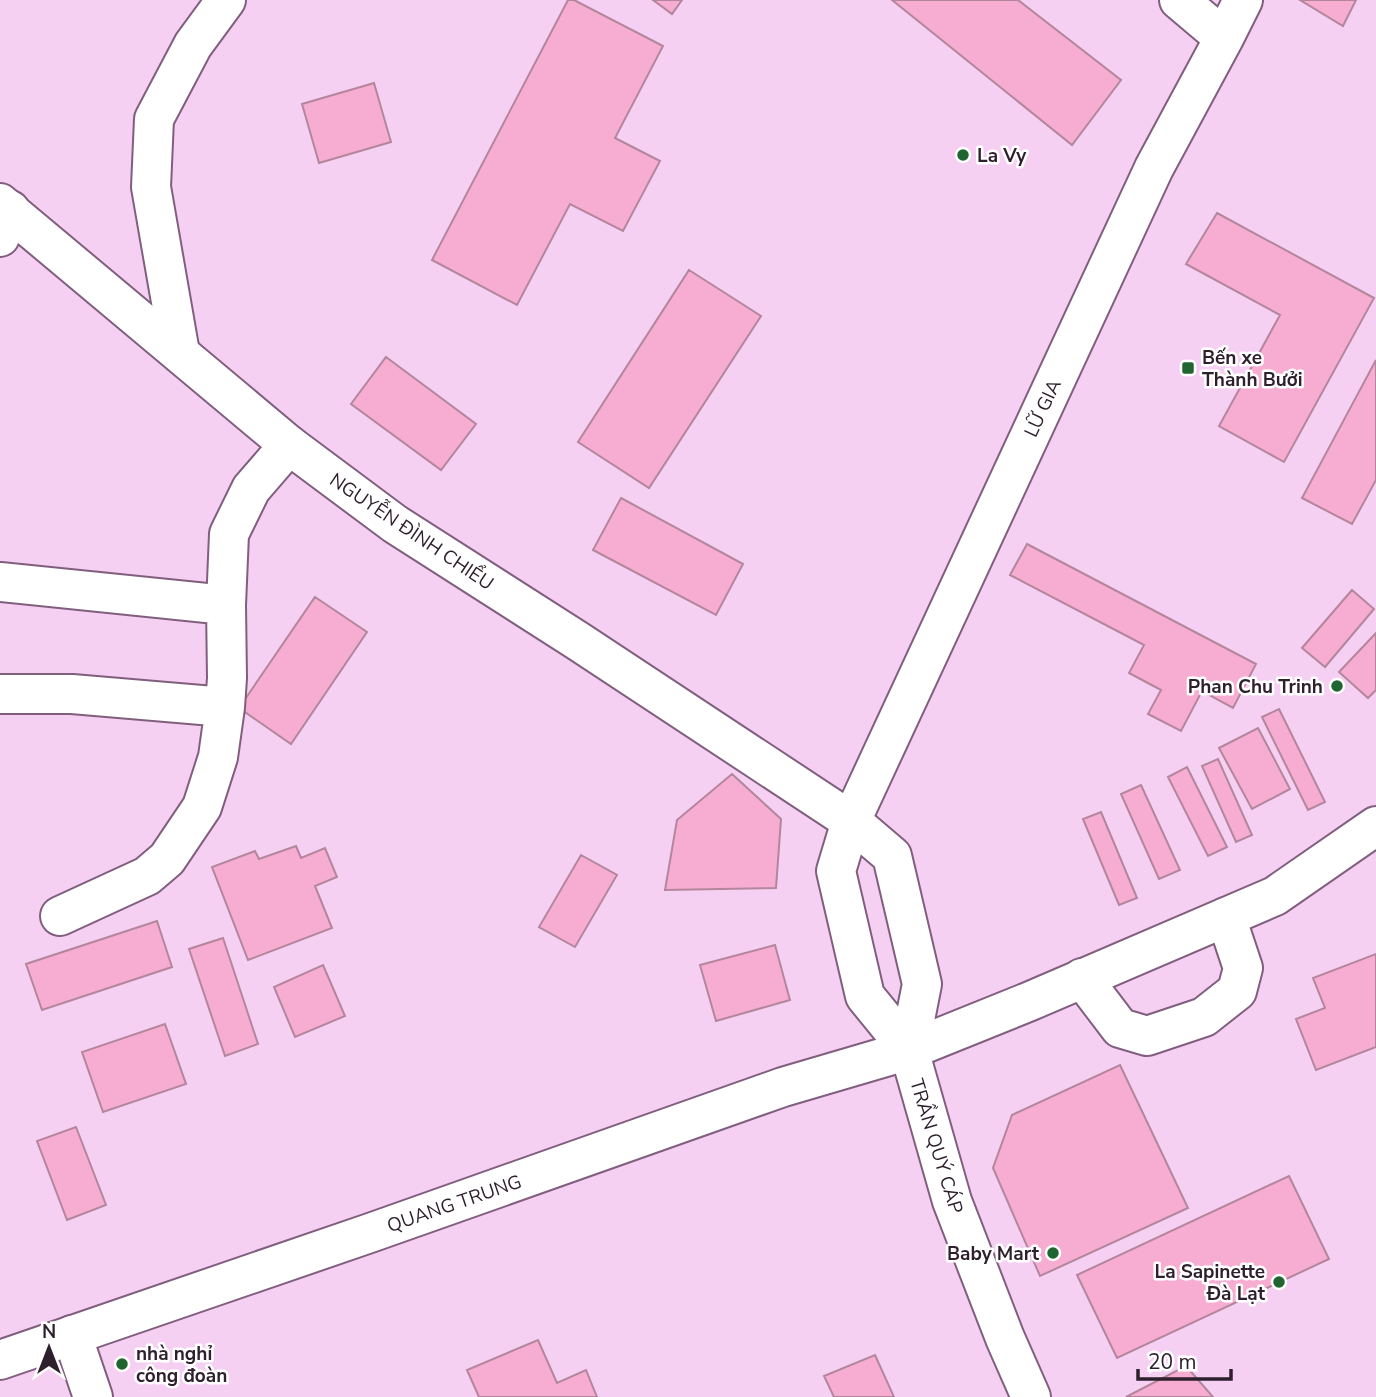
<svg xmlns="http://www.w3.org/2000/svg" width="1376" height="1397" font-family="'Nunito Sans',sans-serif">
<style>
.building{fill:#f7add2;stroke:#b3869c;stroke-width:2}
.lines{fill:none;stroke-linecap:round;stroke-linejoin:round}
.minor-casing{stroke:#805f7e;stroke-width:42}
.major-casing{stroke:#805f7e;stroke-width:42}
.minor{stroke:#fff;stroke-width:38}
.major{stroke:#fff;stroke-width:38}
.poi-dot{fill:#206531;stroke:#fff;stroke-width:2.5}
.labels{text-anchor:middle;stroke-width:5;stroke-linejoin:round;paint-order:stroke}
.poi-label{font-size:19px;font-weight:bold;fill:#2d1f2c;stroke:#fff;text-anchor:start}
.street-label{font-size:19px;fill:#2d1f2c;stroke:#fff}
</style>
<rect width="100%" height="100%" fill="#f6d0f3"/>
<!-- building -->
<path class="building" d="M568 0H574L663 46 615 138 660 161 623 231 570 204 517 305 432 260Z
M653 0H682L672 14Z
M892 0H1018L1121 80 1072 145Z
M1300 0H1356L1343 26Z
M374 83 391 142 319 163 302 104Z
M1217 213 1374 298 1284 462 1219 426 1280 315 1186 264Z
M689 270 761 316 649 488 578 442Z
M386 357 476 424 441 470 351 404Z
M1376 360V480L1352 524 1302 498Z
M621 498 743 564 716 615 593 550Z
M1027 544 1256 664 1233 708 1202 691 1181 731 1148 714 1161 690 1129 673 1144 645 1010 575Z
M1352 590 1374 609 1325 667 1302 648Z
M315 597 367 632 291 744 239 708Z
M1376 633V690L1368 698 1339 672Z
M1279 709 1325 802 1308 810 1262 717Z
M1258 728 1290 789 1252 809 1219 748Z
M1218 759 1252 835 1236 842 1202 766Z
M1187 767 1227 847 1208 856 1168 777Z
M732 774 781 819 776 888 665 890 677 820Z
M1141 785 1180 870 1159 879 1121 794Z
M1101 812 1137 898 1119 905 1083 819Z
M296 846 301 858 325 848 337 877 315 886 332 928 248 960 212 867 255 851 259 859Z
M581 855 617 875 575 947 539 927Z
M157 921 172 967 42 1010 26 964Z
M223 938 258 1044 225 1056 189 949Z
M775 945 790 1000 716 1021 700 965Z
M1376 954V1047L1316 1070 1296 1019 1325 1008 1313 978Z
M323 965 345 1016 295 1037 274 987Z
M165 1024 186 1084 103 1112 82 1052Z
M1120 1065 1188 1208 1040 1276 993 1168 1012 1115Z
M76 1127 106 1205 67 1220 37 1141Z
M1289 1176 1329 1259 1117 1358 1077 1275Z
M538 1340 557 1383 586 1370 597 1397H479L467 1370Z
M875 1355 894 1397H834L824 1376Z
M1186 1366 1213 1397H1126Z"/>
<g class="lines">
<!-- minor casing -->
<g class="minor-casing">
<path id="minor" d="M1179 0 1224 38
M0 237 10 210
M180 353 151 187 154 119 193 45 226 0
M0 582 226 605
M0 694H72L225 707
M851 821 1154 168 1224 38 1243 0
M60 916 147 876 167 859 202 807 218 757 225 707 227 678 226 605 229 534 251 489 289 445
M1082 978 1120 1028 1147 1036 1204 1017 1237 991 1243 968 1226 917
M72 1335 93 1397"/>
</g>
<!-- major casing -->
<g class="major-casing">
<path id="major" d="M0 203 289 445 395 524 578 641 851 821 892 856 922 984 909 1050
M851 821 836 871 865 996 909 1050 952 1201 1005 1338 1031 1397
M0 1360 370 1233 783 1087 909 1050 1028 1002 1275 896 1376 826"/>
</g>
<!-- minor -->
<use href="#minor" class="minor"/>
<!-- major -->
<use href="#major" class="major"/>
</g>
<!-- markers -->
<g class="poi-dot">
<circle cx="963" cy="155" r="7"/>
<rect x="1181" y="361" width="14" height="14" rx="3.5"/>
<circle cx="1337" cy="686" r="7"/>
<circle cx="1053" cy="1253" r="7"/>
<circle cx="1279" cy="1282" r="7"/>
<circle cx="122" cy="1364" r="7"/>
</g>
<g class="labels">
<!-- poi labels -->
<g class="poi-label">
<text x="977" y="162">La Vy</text>
<text x="1202" y="364">Bến xe<tspan x="1202" dy="22">Thành Bưởi</tspan></text>
<text x="1323" y="693" text-anchor="end">Phan Chu Trinh</text>
<text x="1039" y="1260" text-anchor="end">Baby Mart</text>
<text x="1265" y="1278" text-anchor="end">La Sapinette<tspan x="1265" dy="22">Đà Lạt</tspan></text>
<text x="136" y="1360">nhà nghỉ<tspan x="136" dy="22">công đoàn</tspan></text>
</g>
<!-- street labels -->
<g class="street-label">
<text transform="translate(1042 408) rotate(-65)" y="7">LỮ GIA</text>
<text transform="translate(412 531) rotate(34)" y="7">NGUYỄN ĐÌNH CHIỂU</text>
<text transform="translate(937 1146) rotate(73)" y="7">TRẦN QUÝ CÁP</text>
<text transform="translate(454 1203) rotate(-19)" y="7">QUANG TRUNG</text>
</g>
</g>
<!-- north arrow -->
<g transform="translate(49 1348)" stroke="#ffffff" stroke-width="5" paint-order="stroke">
<path d="M0-5L12 26L0 18L-12 26Z" fill="#2d1f2c"/>
<text y="-10" font-size="19" font-weight="bold" text-anchor="middle" fill="#2d1f2c">N</text>
</g>
<!-- scale -->
<path d="M1138 1369v10h93v-10" fill="none" stroke="#2d1f2c" stroke-width="3.5"/>
<text x="1148" y="1369" font-size="21" fill="#2d1f2c" stroke="#ffffff" stroke-width="5" paint-order="stroke">20 m</text>
</svg>
